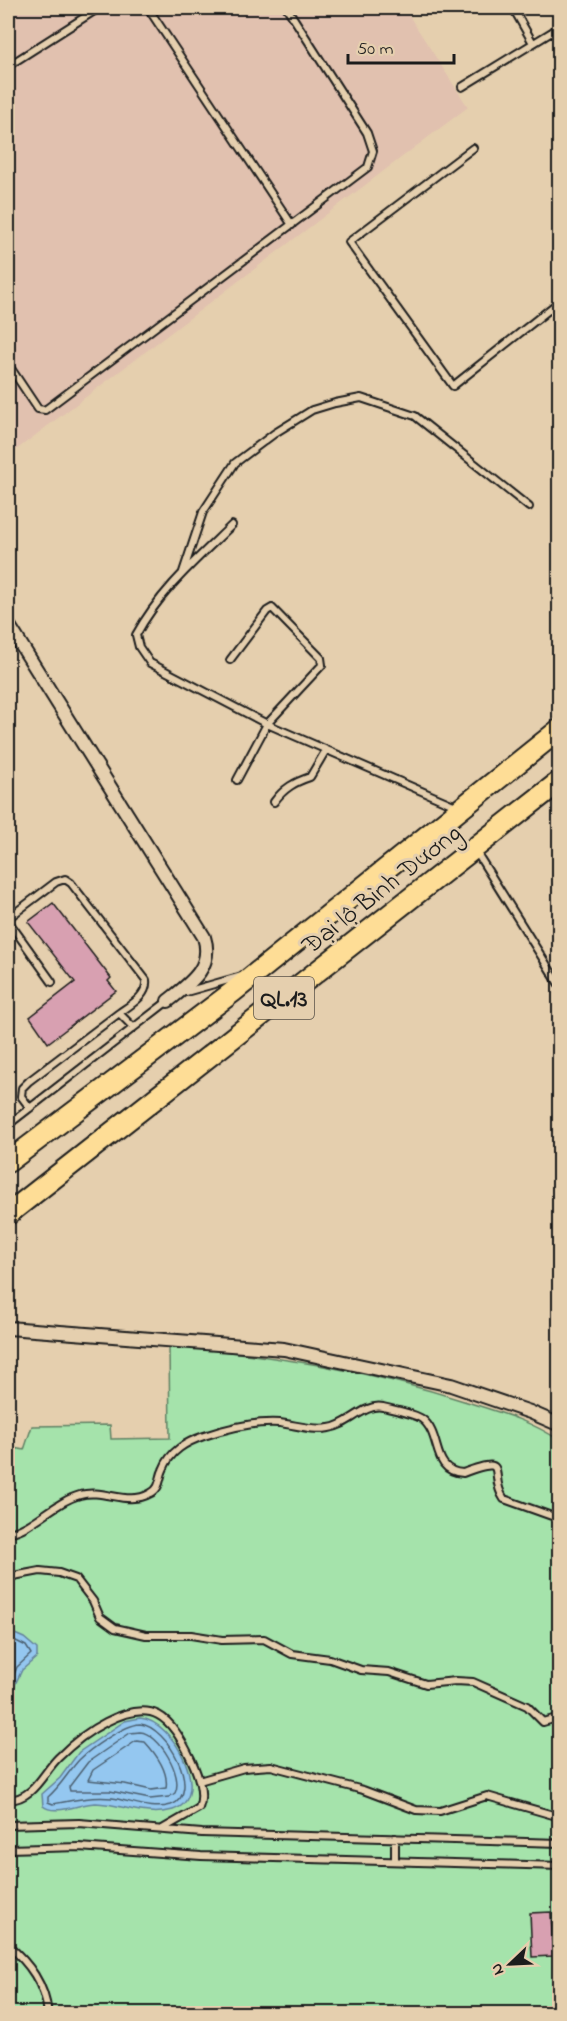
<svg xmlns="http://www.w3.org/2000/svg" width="567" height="2021" font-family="'Indie Flower',sans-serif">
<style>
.built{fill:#e1c1af}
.green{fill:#a5e3ab;stroke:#608064;stroke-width:1.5}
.water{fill:#94c7f0;stroke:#64839b;stroke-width:1.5}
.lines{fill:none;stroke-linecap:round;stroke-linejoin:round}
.shore{stroke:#4c6071;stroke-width:1.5}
.building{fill:#d8a0b1;stroke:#1c1c1c;stroke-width:1.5}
.service-casing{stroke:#1c1c1c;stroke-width:10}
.minor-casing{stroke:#1c1c1c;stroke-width:16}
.trunk-casing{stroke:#1c1c1c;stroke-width:24}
.service{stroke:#e5cfae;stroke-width:6}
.minor{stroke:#e5cfae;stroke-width:12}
.trunk{stroke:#fedd96;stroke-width:20}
.labels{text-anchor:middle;stroke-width:6;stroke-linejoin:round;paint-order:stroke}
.shield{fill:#e5cfae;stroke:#585248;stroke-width:1.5}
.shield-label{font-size:24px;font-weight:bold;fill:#1c1c1c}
.street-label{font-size:26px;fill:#1c1c1c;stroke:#e5cfae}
</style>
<rect width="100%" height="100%" fill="#e5cfae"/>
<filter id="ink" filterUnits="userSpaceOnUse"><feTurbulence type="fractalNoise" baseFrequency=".0167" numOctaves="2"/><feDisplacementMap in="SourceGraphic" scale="12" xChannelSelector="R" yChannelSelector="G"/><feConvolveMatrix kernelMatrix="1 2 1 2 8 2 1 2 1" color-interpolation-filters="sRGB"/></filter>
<g filter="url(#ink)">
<!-- built -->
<path class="built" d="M8 8H404L468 107 8 456Z"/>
<!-- green -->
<path class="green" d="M169 1345C274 1356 366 1369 467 1402 499 1412 531 1421 559 1440V2013H8V1447L24 1450 32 1426 110 1425 111 1439 170 1438Z"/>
<!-- water -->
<path class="water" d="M8 1631 24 1638 37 1649V1657L22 1670 8 1699Z
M140 1718C175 1721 213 1798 173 1810 147 1818 122 1804 96 1803 81 1803 55 1816 43 1806L42 1794 60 1778 79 1752 125 1721Z"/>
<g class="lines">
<!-- shore -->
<path class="shore" d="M8 1637 26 1646 31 1654 17 1667 8 1689
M140 1724C167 1726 204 1793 171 1805 151 1811 132 1801 112 1798 92 1796 73 1800 53 1804L48 1802V1797C61 1786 68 1772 79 1760 91 1748 124 1725 140 1724Z
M140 1732C159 1733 184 1776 175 1793L169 1797 150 1799 110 1791H70L69 1787 88 1762 130 1733Z
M136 1741 145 1742C156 1754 169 1771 166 1788L151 1790 125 1784 88 1780 93 1770Z"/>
</g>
<!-- building -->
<path class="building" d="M53 903 111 978 108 981 116 991 48 1043 30 1017 75 982 28 922Z
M551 1912 553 1956 532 1957 530 1913Z"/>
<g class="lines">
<!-- service casing -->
<g class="service-casing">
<path id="service" d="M148 8 292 225
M513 8 533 43
M553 31 560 42
M8 66 99 8
M462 87 560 27
M473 148 349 242 453 386 560 301
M8 364 38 409 45 410 368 167 373 151 367 133 287 8
M232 525C196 560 160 591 136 635L139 647 150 663 267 724 456 806
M183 572 203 512 235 463 275 433 312 410 335 403 361 398 415 416 529 507
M230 660 267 611 272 608 321 658 322 665 267 724 237 780
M274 802C284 788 295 782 310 777L326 750
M475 850 560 986
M52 982 9 922 11 916 56 882 65 879 71 883 146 980C148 996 130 1005 119 1013
M186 992 242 976
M30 1108 21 1096 22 1088 29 1081 119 1013 133 1027
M8 1125 168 1001
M8 1533C34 1528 54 1502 80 1495 104 1488 127 1507 151 1493 161 1488 159 1478 163 1470 170 1451 186 1442 204 1436 228 1428 254 1421 280 1423 296 1425 313 1431 329 1428 348 1426 364 1403 383 1407 391 1409 416 1414 422 1419 443 1435 430 1471 463 1473 513 1454 487 1474 504 1499L560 1519
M8 1577 40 1571 59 1573 76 1579 93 1601 100 1617 115 1628 146 1635H191L222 1640 264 1639 292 1654 330 1659 361 1670 389 1672 426 1684 456 1681 473 1682 527 1706 543 1722 560 1717
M199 1781 244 1768 271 1766 363 1790 416 1810 440 1811 487 1796 560 1817
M8 1800C34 1799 42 1774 58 1758 73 1743 88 1731 106 1722 153 1698 170 1715 191 1759 197 1772 205 1794 199 1808L164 1828
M8 1825 79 1823 202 1833 560 1843
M8 1849 79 1847 201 1856 560 1866
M395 1861V1838
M8 1945C29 1963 45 1984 48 2014"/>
</g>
<!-- minor casing -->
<g class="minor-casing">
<path id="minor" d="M8 624 204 937C214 968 189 984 168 1001
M8 1328 284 1349 451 1385 530 1412 560 1425"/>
</g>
<!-- trunk casing -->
<g class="trunk-casing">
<path id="trunk" d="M8 1162 234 991 560 729
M8 1214 560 781"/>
</g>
<!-- service -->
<use href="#service" class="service"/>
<!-- minor -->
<use href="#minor" class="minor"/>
<!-- trunk -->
<use href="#trunk" class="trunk"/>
</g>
</g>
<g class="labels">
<!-- shield labels -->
<rect class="shield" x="254" y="977" width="60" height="42" rx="4.5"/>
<g class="shield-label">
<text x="284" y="1006">QL.13</text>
</g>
<!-- street labels -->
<g class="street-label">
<text transform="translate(381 888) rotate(-38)" y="9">Đại lộ Bình Dương</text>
</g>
</g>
<!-- margin -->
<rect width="567" height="2021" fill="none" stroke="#e5cfae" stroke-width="30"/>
<rect x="15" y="15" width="537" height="1991" fill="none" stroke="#1c1c1c" stroke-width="2" filter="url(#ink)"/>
<!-- north arrow -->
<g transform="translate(510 1964) rotate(247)" stroke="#e5cfae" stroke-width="4.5" paint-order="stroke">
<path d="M0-4.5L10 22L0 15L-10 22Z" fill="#1c1c1c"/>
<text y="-9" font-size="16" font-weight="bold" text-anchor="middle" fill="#1c1c1c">N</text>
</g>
<!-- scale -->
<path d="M348 54v9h106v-9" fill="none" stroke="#1c1c1c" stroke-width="3"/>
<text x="357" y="54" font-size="18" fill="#1c1c1c" stroke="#e5cfae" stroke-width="4.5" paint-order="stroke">50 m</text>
</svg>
